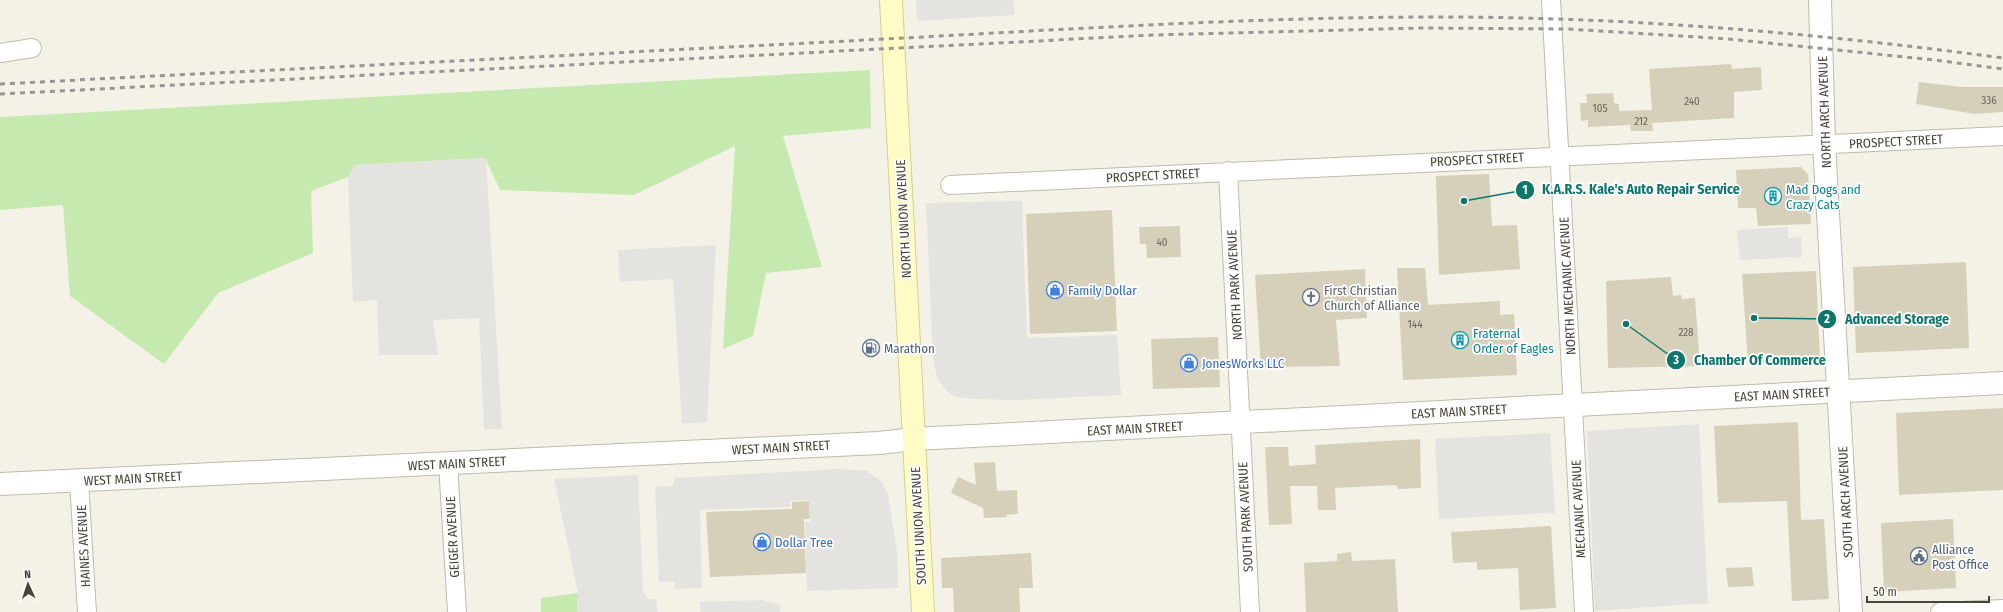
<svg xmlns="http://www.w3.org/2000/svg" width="2003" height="612" font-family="'Fira Sans Condensed',sans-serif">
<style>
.green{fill:#c5e9ae}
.parking{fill:#e5e3df}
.building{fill:#d6d0bb}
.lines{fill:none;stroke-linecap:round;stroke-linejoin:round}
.minor-casing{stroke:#bfbba9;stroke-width:20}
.tertiary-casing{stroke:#bfbba9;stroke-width:24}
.secondary-casing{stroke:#d5cf95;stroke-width:24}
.minor{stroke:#fff;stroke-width:18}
.tertiary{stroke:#fff;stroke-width:22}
.secondary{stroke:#fffbc5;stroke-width:22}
.rail{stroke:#969696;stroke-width:3;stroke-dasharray:5 5;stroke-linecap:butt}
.labels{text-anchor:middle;stroke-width:3.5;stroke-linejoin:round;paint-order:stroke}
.number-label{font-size:11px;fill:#6b6656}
.street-label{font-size:13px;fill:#474335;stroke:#fff}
.culture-label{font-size:13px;fill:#0d838f;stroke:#fff;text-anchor:start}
.shop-label{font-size:13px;fill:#366cbe;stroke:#fff;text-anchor:start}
.worship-label{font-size:13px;fill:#5b616d;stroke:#fff;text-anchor:start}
.service-label{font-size:13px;fill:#4e5e75;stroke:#fff;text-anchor:start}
.leader{fill:none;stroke:#0f766e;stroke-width:1.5}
.callout-dot{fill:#0f766e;stroke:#fff;stroke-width:1.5}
.mark-label{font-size:12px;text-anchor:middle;font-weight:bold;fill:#fff}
.callout-label{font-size:14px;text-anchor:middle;font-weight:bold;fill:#0f766e;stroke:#fff;stroke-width:3.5;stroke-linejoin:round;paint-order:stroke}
</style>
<rect width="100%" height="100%" fill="#f4f2e6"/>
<!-- green -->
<path class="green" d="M870 70 871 128 783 136 822 267 766 273 753 336 723 349 735 146 634 195 500 190 485 158 355 165 348 177 311 191 313 253 218 293 164 364 70 296 63 205 0 210V117Z
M578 593 577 612H541V598Z"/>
<!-- parking -->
<path class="parking" d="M916 0H1013L1015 15 917 21Z
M486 158 502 429H484L479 318 433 320 438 355H379L377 300 353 302 348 177 355 165Z
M1022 201 1027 338 1117 335 1121 395 1018 400 973 399 956 397 946 390 937 377 933 359 926 203Z
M1788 227V238L1801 237 1802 257 1740 260 1737 230Z
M716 245 707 422 682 424 673 279 620 282 618 250Z
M1699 424 1708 603 1595 611 1587 431Z
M1550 433 1555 513 1439 519 1435 439Z
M839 469 867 471 882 482 888 494 897 551 898 588 807 591 805 522 811 521 809 500 790 501V507L700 510 702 588 675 589V581L659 582 655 487 672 486 674 484V478Z
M638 475 643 591 648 599H656L658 612H577L578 593 554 479Z
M763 600 780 605V612H701L699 602Z"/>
<!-- building -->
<path class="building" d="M1731 64 1732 69 1761 67 1762 90 1734 92V118L1652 123 1653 131H1631L1630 125 1588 127V120L1581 121 1580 103H1587L1586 94 1613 93 1614 103 1619 104V111L1652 110 1649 69Z
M1919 82 1962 87H2003V112L1975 114 1916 104Z
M1801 167 1808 174 1811 224 1758 226 1756 208H1738L1736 170Z
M1489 174 1492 226 1517 225 1520 269 1439 275 1436 176Z
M1112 210 1117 331 1030 334 1026 214Z
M1180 226 1181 257 1147 258 1146 244H1140L1139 227Z
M1966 262 1969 348 1856 353 1853 267Z
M1397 268H1425L1428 305 1500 301V315L1514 314 1517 375 1403 380Z
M1365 269 1367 318 1336 320 1340 366 1261 367 1255 275Z
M1816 271 1820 360 1748 364 1742 274Z
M1671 277 1673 296 1681 295 1682 299 1695 298 1700 366 1608 368 1606 281Z
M1218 337 1220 387 1153 389 1151 339Z
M2003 408V490L1899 495 1896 413Z
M1798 422 1801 520 1824 519 1829 599 1792 601 1787 501 1718 503 1714 426Z
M1420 439 1421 488 1398 489 1396 485 1335 488 1336 510H1318L1317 486H1290L1292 524 1269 525 1265 447H1288L1289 466 1316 464 1315 445Z
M995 462 997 491 1017 490 1018 514 1006 515 1007 517 984 518 983 508 951 493 958 477 976 485 974 463Z
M809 501 810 519H804L806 573 710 577 706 512 792 509V502Z
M1953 519 1956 588 1884 592 1881 523Z
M1551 526 1556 608 1520 610 1518 568 1477 570V562L1453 563 1451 532Z
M1351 552 1352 561 1395 559 1398 612H1306L1304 563 1337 561V554Z
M1031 553 1033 588H1019L1020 612H954L953 588H942L941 558Z
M1752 567 1754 586 1728 587 1726 568Z"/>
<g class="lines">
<!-- minor casing -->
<g class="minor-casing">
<path id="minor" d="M1551 0 1584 612
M0 53 32 48
M1228 171 1250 612
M950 185 2003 136
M448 463 457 612
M79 481 87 612
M1940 612 2003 609"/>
</g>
<!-- tertiary casing -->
<g class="tertiary-casing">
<path id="tertiary" d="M1820 0 1824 144 1851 612
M0 484 879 443 914 439 2003 383"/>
</g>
<!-- secondary casing -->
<g class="secondary-casing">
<path id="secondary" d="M891 0 923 612"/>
</g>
<!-- minor -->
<use href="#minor" class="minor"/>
<!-- tertiary -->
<use href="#tertiary" class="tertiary"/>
<!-- secondary -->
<use href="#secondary" class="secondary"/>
<!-- rail -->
<path class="rail" d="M0 84C289 69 577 55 866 40 1057 30 1249 17 1440 17 1628 17 1817 33 2003 58
M0 94 1154 35 1421 28 1568 29 1729 39 1935 60 2003 69"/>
</g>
<!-- icons -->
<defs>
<g id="building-ring" transform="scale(0.9)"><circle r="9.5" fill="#fff" stroke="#0f9aa8" stroke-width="1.5"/><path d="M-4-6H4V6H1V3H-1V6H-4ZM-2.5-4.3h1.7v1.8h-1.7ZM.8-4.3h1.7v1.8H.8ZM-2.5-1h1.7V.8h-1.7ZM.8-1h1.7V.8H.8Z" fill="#0f9aa8"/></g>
<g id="shop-ring" transform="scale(0.9)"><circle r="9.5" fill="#fff" stroke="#3f7fe0" stroke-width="1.5"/><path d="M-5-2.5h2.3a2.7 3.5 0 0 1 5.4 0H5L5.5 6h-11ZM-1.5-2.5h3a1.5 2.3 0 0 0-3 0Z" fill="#3f7fe0"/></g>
<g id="church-ring" transform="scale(0.9)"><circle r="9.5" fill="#fff" stroke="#6b7280" stroke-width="1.5"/><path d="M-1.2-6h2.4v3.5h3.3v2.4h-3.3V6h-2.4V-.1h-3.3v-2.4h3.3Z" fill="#6b7280"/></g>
<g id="fuel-ring" transform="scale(0.9)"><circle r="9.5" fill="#fff" stroke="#5c6f8a" stroke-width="1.5"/><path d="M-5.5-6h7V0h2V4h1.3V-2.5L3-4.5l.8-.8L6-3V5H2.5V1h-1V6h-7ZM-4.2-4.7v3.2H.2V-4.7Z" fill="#5c6f8a"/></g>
<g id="civic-ring" transform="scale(0.9)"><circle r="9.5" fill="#fff" stroke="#5c6f8a" stroke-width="1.5"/><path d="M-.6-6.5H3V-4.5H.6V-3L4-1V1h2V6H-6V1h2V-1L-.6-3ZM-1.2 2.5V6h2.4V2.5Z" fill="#5c6f8a"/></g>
</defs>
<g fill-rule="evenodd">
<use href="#building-ring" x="1773" y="196"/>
<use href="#shop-ring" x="1055" y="290"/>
<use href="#church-ring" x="1311" y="297"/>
<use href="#building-ring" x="1460" y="340"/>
<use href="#fuel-ring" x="871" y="348"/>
<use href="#shop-ring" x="1189" y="363"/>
<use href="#shop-ring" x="762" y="542"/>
<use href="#civic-ring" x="1919" y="556"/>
</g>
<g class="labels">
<!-- number labels -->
<g class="number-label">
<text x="1989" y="104">336</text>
<text x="1692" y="105">240</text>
<text x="1600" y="112">105</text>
<text x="1641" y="125">212</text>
<text x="1162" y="246">40</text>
<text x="1415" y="328">144</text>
<text x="1686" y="336">228</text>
</g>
<!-- street labels -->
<g class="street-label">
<text transform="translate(1824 112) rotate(-92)" y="5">NORTH ARCH AVENUE</text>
<text transform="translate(1896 141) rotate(-3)" y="5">PROSPECT STREET</text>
<text transform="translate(1477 159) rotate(-3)" y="5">PROSPECT STREET</text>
<text transform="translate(1153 175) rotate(-3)" y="5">PROSPECT STREET</text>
<text transform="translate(903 219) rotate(-93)" y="5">NORTH UNION AVENUE</text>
<text transform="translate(1234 285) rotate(-93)" y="5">NORTH PARK AVENUE</text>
<text transform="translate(1567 286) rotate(-93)" y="5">NORTH MECHANIC AVENUE</text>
<text transform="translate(1782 394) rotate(-3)" y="5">EAST MAIN STREET</text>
<text transform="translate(1459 411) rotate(-3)" y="5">EAST MAIN STREET</text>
<text transform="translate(1135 428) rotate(-3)" y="5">EAST MAIN STREET</text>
<text transform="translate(781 447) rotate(-3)" y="5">WEST MAIN STREET</text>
<text transform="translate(457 463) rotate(-3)" y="5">WEST MAIN STREET</text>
<text transform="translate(133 478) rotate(-3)" y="5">WEST MAIN STREET</text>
<text transform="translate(1845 502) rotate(-93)" y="5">SOUTH ARCH AVENUE</text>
<text transform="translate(1578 509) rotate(-93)" y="5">MECHANIC AVENUE</text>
<text transform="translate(1245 517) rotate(-93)" y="5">SOUTH PARK AVENUE</text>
<text transform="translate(918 526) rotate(-93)" y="5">SOUTH UNION AVENUE</text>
<text transform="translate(452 537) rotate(-93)" y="5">GEIGER AVENUE</text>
<text transform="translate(83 546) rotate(-93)" y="5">HAINES AVENUE</text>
</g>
<!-- culture labels -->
<g class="culture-label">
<text x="1786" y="194">Mad Dogs and<tspan x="1786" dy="15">Crazy Cats</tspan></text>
<text x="1473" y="338">Fraternal<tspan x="1473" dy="15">Order of Eagles</tspan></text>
</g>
<!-- shop labels -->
<g class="shop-label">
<text x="1068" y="295">Family Dollar</text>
<text x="1202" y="368">JonesWorks LLC</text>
<text x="775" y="547">Dollar Tree</text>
</g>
<!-- worship labels -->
<g class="worship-label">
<text x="1324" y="295">First Christian<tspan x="1324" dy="15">Church of Alliance</tspan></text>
</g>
<!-- service labels -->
<g class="service-label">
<text x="884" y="353">Marathon</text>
<text x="1932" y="554">Alliance<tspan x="1932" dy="15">Post Office</tspan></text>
</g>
</g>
<!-- callouts -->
<path class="leader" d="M1464 201L1525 190M1754 318L1827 319M1626 324L1676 360"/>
<g class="callout-dot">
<circle cx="1464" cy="201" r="4"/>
<circle cx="1754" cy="318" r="4"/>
<circle cx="1626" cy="324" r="4"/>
<circle cx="1525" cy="190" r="10"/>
<circle cx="1827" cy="319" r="10"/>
<circle cx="1676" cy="360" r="10"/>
</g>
<g class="mark-label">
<text x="1525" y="194">1</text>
<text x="1827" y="323">2</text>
<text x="1676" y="364">3</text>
</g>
<g class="callout-label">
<text x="1641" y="194">K.A.R.S. Kale's Auto Repair Service</text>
<text x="1897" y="324">Advanced Storage</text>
<text x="1760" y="365">Chamber Of Commerce</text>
</g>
<!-- north arrow -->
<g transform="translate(28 584) rotate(357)" stroke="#ffffff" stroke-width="3" paint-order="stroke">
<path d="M0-3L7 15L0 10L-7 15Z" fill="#474335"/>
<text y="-6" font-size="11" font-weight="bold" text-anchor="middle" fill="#474335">N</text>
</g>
<!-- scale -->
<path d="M1867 596v6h122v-6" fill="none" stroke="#474335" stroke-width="2"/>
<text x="1873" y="596" font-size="12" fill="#474335" stroke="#ffffff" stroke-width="3" paint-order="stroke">50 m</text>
</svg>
